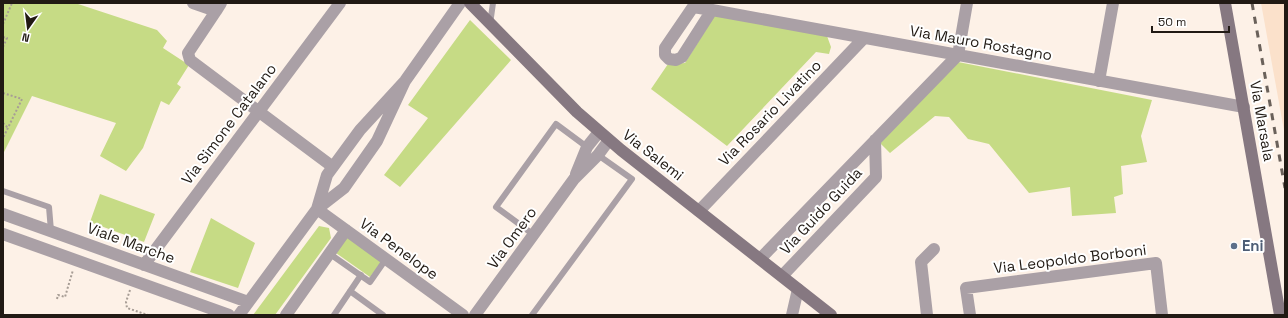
<svg xmlns="http://www.w3.org/2000/svg" width="1288" height="318" font-family="'Space Grotesk',sans-serif">
<style>
.built{fill:#fbe1cb}
.green{fill:#c6db85}
.lines{fill:none;stroke-linecap:round;stroke-linejoin:round}
.path{stroke:#a79d95;stroke-width:2;stroke-dasharray:2 2;stroke-linecap:butt}
.lane{stroke:#aaa0a6;stroke-width:6}
.street{stroke:#aaa0a6;stroke-width:12}
.secondary{stroke:#867881;stroke-width:12}
.rail{stroke:#6a615a;stroke-width:3;stroke-dasharray:7 7;stroke-linecap:butt}
.service-dot{fill:#5c6f8a;stroke:#fff;stroke-width:1.5}
.labels{text-anchor:middle;stroke-width:4;stroke-linejoin:round;paint-order:stroke}
.street-label{font-size:15px;fill:#211a14;stroke:#fff}
.service-label{font-size:15px;font-weight:bold;fill:#4e5e75;stroke:#fff;text-anchor:start}
</style>
<rect width="100%" height="100%" fill="#fdf1e7"/>
<!-- built -->
<path class="built" d="M1261 3H1285V136Z"/>
<!-- green -->
<path class="green" d="M3 3H75L157 30 167 41 163 48 189 65 177 84 181 87 169 105 161 101 143 148 126 171 100 156 116 123 32 96 3 154Z
M715 15 827 36 831 47 829 54 816 52 727 146 651 89 668 64 685 63Z
M470 20 511 60 400 187 384 175 428 118 408 105Z
M958 62 1152 100 1141 136 1147 162 1121 166 1123 194 1114 197 1116 213 1072 216 1070 187 1029 193 989 144 968 139 949 117 935 116 890 153 880 143Z
M100 194 155 214 144 242 90 222Z
M211 218 255 243 238 288 190 272Z
M319 226 329 228 331 238 275 315H253Z
M348 236 382 261 370 277 336 253Z"/>
<g class="lines">
<!-- path -->
<path class="path" d="M3 24 12 3
M3 37 7 38 3 47
M3 93 22 99 3 138
M3 123 8 128
M130 290 126 302 127 308 148 315
M57 299 58 295 65 297 73 270"/>
<!-- lane -->
<path class="lane" d="M490 24 493 3
M3 191 49 207 51 231
M534 235 496 207 556 124 587 147
M330 254 370 282 386 259
M350 291 383 315
M334 315 361 275
M532 315 632 179 598 155"/>
<!-- street -->
<path class="street" d="M193 3 216 11 221 3
M712 10 682 57 676 60 669 59 665 55V48L693 7 712 10 1244 107
M216 11 188 53 190 60 333 167
M1099 81 1113 3
M576 174 587 147 599 132
M317 209 327 175 360 130 405 81 460 3
M317 209 463 315
M699 211 864 38
M3 214 248 302
M3 234 229 315
M760 259 958 55 967 3
M144 265 340 3
M782 276 876 177 875 140
M239 315 317 209 344 188 377 141 405 81
M286 315 346 230
M475 315 574 179 598 155 609 140
M792 315 798 289
M927 315 921 262 934 249
M970 315 966 288 1156 263 1162 315"/>
<!-- secondary -->
<path class="secondary" d="M470 3 577 112 621 150 831 315
M1225 3 1280 315"/>
<!-- rail -->
<path class="rail" d="M1252 3 1285 188"/>
</g>
<!-- markers -->
<circle class="service-dot" cx="1234" cy="246" r="4"/>
<g class="labels">
<!-- street labels -->
<g class="street-label">
<text transform="translate(981 43) rotate(10)" y="5">Via Mauro Rostagno</text>
<text transform="translate(770 113) rotate(-46)" y="5">Via Rosario Livatino</text>
<text transform="translate(1262 121) rotate(80)" y="5">Via Marsala</text>
<text transform="translate(229 124) rotate(-53)" y="5">Via Simone Catalano</text>
<text transform="translate(653 155) rotate(38)" y="5">Via Salemi</text>
<text transform="translate(821 211) rotate(-47)" y="5">Via Guido Guida</text>
<text transform="translate(512 238) rotate(-54)" y="5">Via Omero</text>
<text transform="translate(131 243) rotate(20)" y="5">Viale Marche</text>
<text transform="translate(399 249) rotate(36)" y="5">Via Penelope</text>
<text transform="translate(1070 259) rotate(-7)" y="5">Via Leopoldo Borboni</text>
</g>
<!-- service labels -->
<g class="service-label">
<text x="1242" y="251">Eni</text>
</g>
</g>
<!-- border -->
<rect width="1288" height="318" fill="none" stroke="#211a14" stroke-width="8"/>
<!-- north arrow -->
<g transform="translate(28 28) rotate(194)" stroke="#ffffff" stroke-width="3" paint-order="stroke">
<path d="M0-3L7 15L0 10L-7 15Z" fill="#211a14"/>
<text y="-6" font-size="11" font-weight="bold" text-anchor="middle" fill="#211a14">N</text>
</g>
<!-- scale -->
<path d="M1152 26v6h77v-6" fill="none" stroke="#211a14" stroke-width="2"/>
<text x="1158" y="26" font-size="12" fill="#211a14" stroke="#ffffff" stroke-width="3" paint-order="stroke">50 m</text>
</svg>
